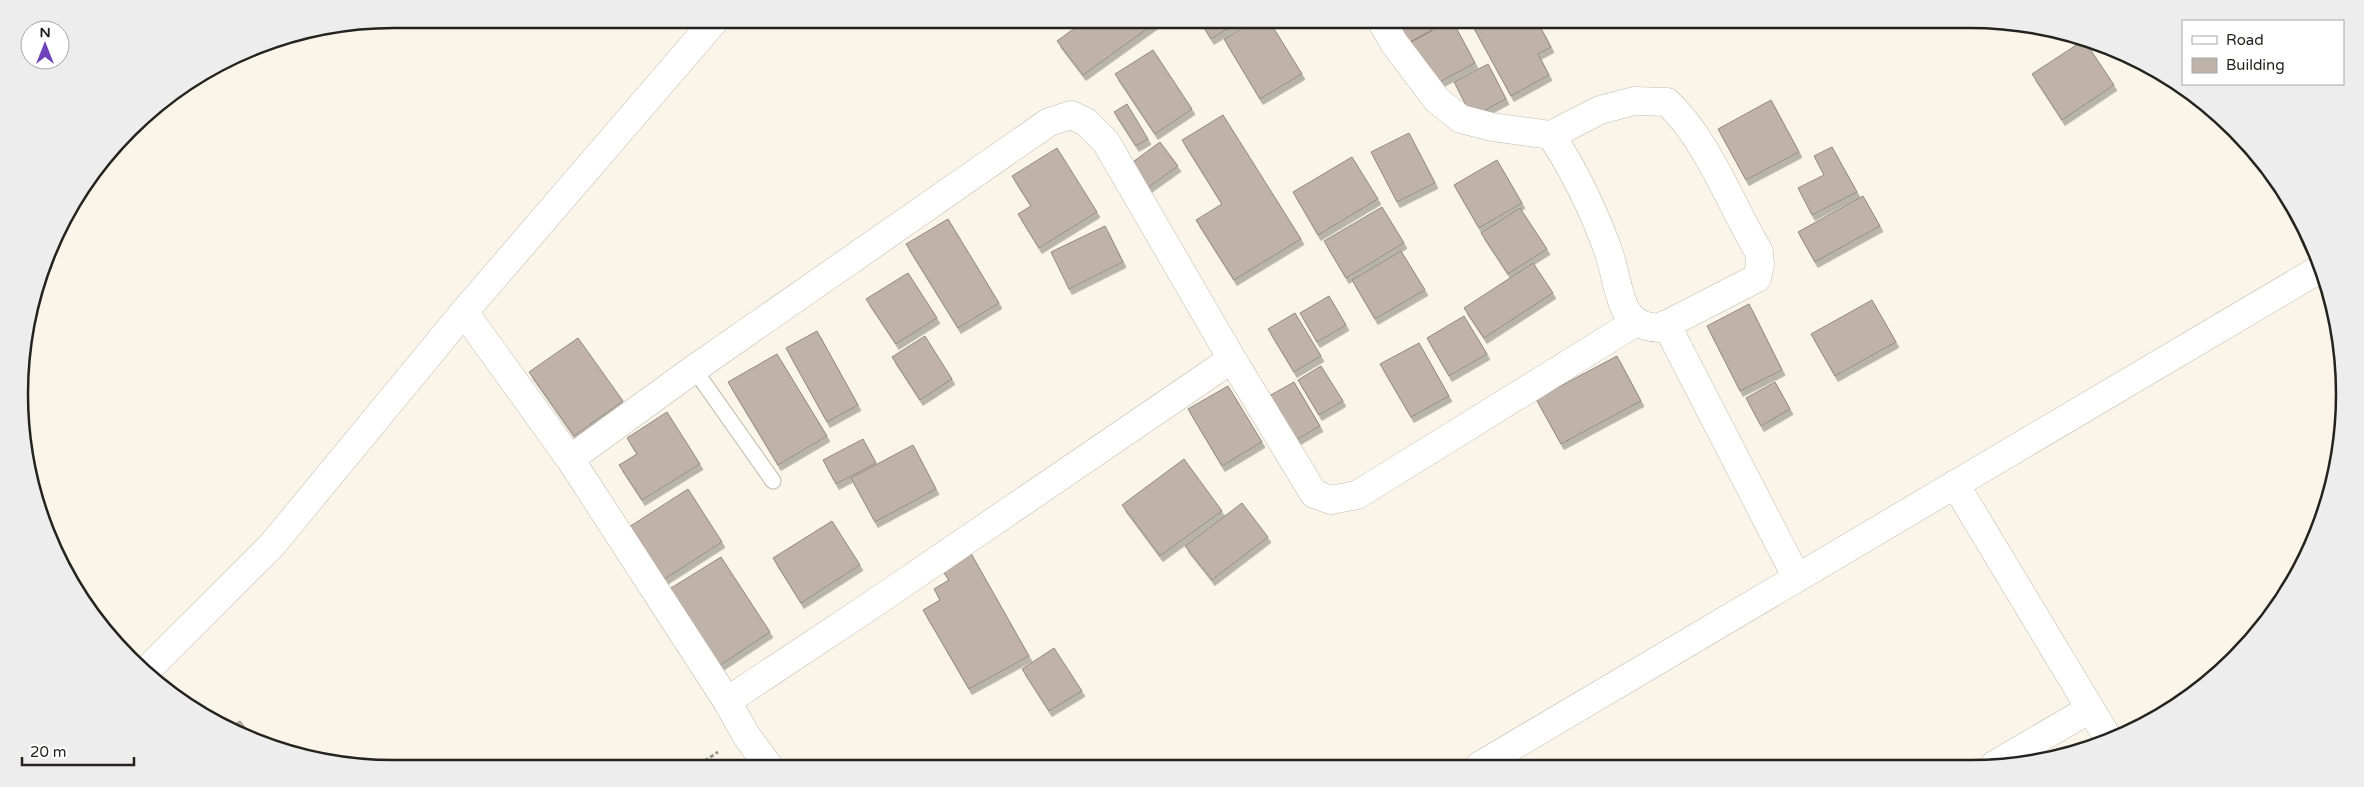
<svg xmlns="http://www.w3.org/2000/svg" width="2364" height="787" font-family="'Varela Round',sans-serif">
<style>
.building{fill:#beb2a9;stroke:#948981;filter:url(#shadow)}
.lines{fill:none;stroke-linecap:round;stroke-linejoin:round}
.lane-casing{stroke:#c0bcaf;stroke-width:17}
.street-casing{stroke:#c0bcaf;stroke-width:29}
.path{stroke:#99968d;stroke-width:3;stroke-dasharray:4 2.5;stroke-linecap:butt}
.lane{stroke:#fff;stroke-width:15}
.street{stroke:#fff;stroke-width:28}
.rim{fill:none;stroke:#24231e;stroke-width:2.5}
</style>
<defs>
<filter id="shadow"><feDropShadow dx="3" dy="5.5" stdDeviation="0" flood-color="#0004"/></filter>
</defs>
<rect width="100%" height="100%" fill="#faf5e8"/>
<!-- building -->
<path class="building" d="M1087 19H1161L1083 75 1057 41Z
M1203 19H1243L1211 39 1200 21Z
M1258 19H1268L1302 74 1260 99 1224 39Z
M1405 19H1426L1432 30 1406 44 1395 24Z
M1475 19H1536L1551 47 1538 54 1549 75 1511 96 1470 21Z
M1452 20 1475 63 1434 85 1411 42Z
M2084 40 2114 85 2062 120 2032 74Z
M1153 50 1192 109 1155 134 1115 74Z
M1488 64 1506 99 1472 117 1454 82Z
M1771 100 1799 152 1746 180 1718 129Z
M1127 104 1148 139 1136 146 1114 112Z
M1223 115 1301 239 1234 280 1196 220 1222 204 1182 140Z
M1409 133 1435 183 1397 202 1371 152Z
M1160 142 1178 166 1143 191 1126 167Z
M1832 147 1857 192 1812 215 1798 188 1824 175 1814 156Z
M1057 148 1097 212 1039 248 1018 214 1031 206 1012 176Z
M1352 157 1378 199 1318 235 1293 192Z
M1497 160 1522 203 1479 228 1454 185Z
M1863 196 1880 226 1815 262 1798 232Z
M1382 207 1404 243 1346 278 1324 241Z
M1520 208 1547 249 1508 274 1481 233Z
M948 219 999 303 958 328 906 244Z
M1105 226 1123 262 1069 289 1051 252Z
M1401 251 1425 290 1375 319 1352 280Z
M1533 263 1553 293 1484 338 1464 308Z
M908 273 937 318 896 344 866 299Z
M1329 296 1346 325 1317 342 1300 313Z
M1872 300 1896 342 1835 376 1811 334Z
M1749 304 1782 370 1740 391 1707 326Z
M1295 313 1321 356 1294 372 1268 329Z
M1464 316 1487 354 1449 376 1427 338Z
M817 331 858 405 827 422 786 348Z
M925 336 952 379 920 400 892 357Z
M578 338 623 401 574 436 529 372Z
M1419 343 1449 396 1411 417 1380 364Z
M777 354 827 436 778 465 728 382Z
M1617 356 1641 401 1561 444 1536 399Z
M1321 366 1343 401 1319 415 1298 380Z
M1294 382 1320 426 1286 446 1260 401Z
M1775 382 1790 409 1761 426 1746 398Z
M1228 386 1262 442 1222 466 1188 409Z
M667 412 700 464 642 500 619 465 637 454 627 438Z
M863 439 876 463 836 484 823 460Z
M913 445 936 489 875 522 851 478Z
M1184 459 1222 511 1160 556 1122 505Z
M688 489 722 542 663 580 629 527Z
M1242 503 1268 537 1212 580 1185 546Z
M832 521 860 565 801 603 773 558Z
M969 550 1029 656 969 689 923 610 940 600 934 589 949 580 940 566Z
M721 557 770 632 713 670 663 593Z
M1054 648 1082 691 1049 711 1022 669Z
M240 721 250 734 232 726Z"/>
<g class="lines">
<!-- lane casing -->
<g class="lane-casing">
<path id="lane" d="M694 369 773 481"/>
</g>
<!-- street casing -->
<g class="street-casing">
<path id="street" d="M1380 19 1394 43 1437 100 1461 119 1492 127 1551 135 1600 110 1634 101 1667 102C1707 139 1731 205 1759 252L1760 265 1757 278 1660 328C1645 327 1635 324 1627 312 1619 300 1614 268 1609 253 1594 211 1575 172 1551 135
M464 312 570 459 727 701 746 735 770 768
M1666 324 1797 578
M570 459 694 369 1049 122 1071 115 1086 122 1106 142 1232 359 1314 494 1331 500 1357 495 1636 322
M1955 484 2108 738
M145 672 272 545 464 312 716 19
M727 701 873 604 1232 359
M1994 765 2090 709
M1479 766 2323 267"/>
</g>
<!-- path -->
<path class="path" d="M694 768 718 752"/>
<!-- lane -->
<use href="#lane" class="lane"/>
<!-- street -->
<use href="#street" class="street"/>
</g>
<!-- crop -->
<path d="M0 0H2364V787H0ZM394 28H1970A366 366 0 0 1 2336 394V394A366 366 0 0 1 1970 760H394A366 366 0 0 1 28 394V394A366 366 0 0 1 394 28Z" fill="#ededed" fill-rule="evenodd"/>
<path class="rim" d="M394 28H1970A366 366 0 0 1 2336 394V394A366 366 0 0 1 1970 760H394A366 366 0 0 1 28 394V394A366 366 0 0 1 394 28Z"/>
<!-- legend -->
<rect x="2182" y="20" width="162" height="65" fill="#ffffff" stroke="#a7a7a5"/>
<rect x="2192" y="36" width="25" height="8" fill="#ffffff" stroke="#a7a7a5"/>
<text x="2226" y="45" font-size="15" fill="#24231e">Road</text>
<rect x="2192" y="58" width="25" height="15" fill="#beb2a9" stroke="#a7a7a5"/>
<text x="2226" y="70" font-size="15" fill="#24231e">Building</text>
<!-- north arrow -->
<g transform="translate(45 45)"><circle r="24" fill="#ffffff" stroke="#a7a7a5"/>
<path d="M0-4L9 19L0 12L-9 19Z" fill="#6f42ba"/>
<text y="-8" font-size="14" font-weight="bold" text-anchor="middle" fill="#24231e">N</text>
</g>
<!-- scale -->
<path d="M22 757v8h112v-8" fill="none" stroke="#24231e" stroke-width="2.5"/>
<text x="30" y="757" font-size="15" fill="#24231e" stroke="#ffffff" stroke-width="4" paint-order="stroke">20 m</text>
</svg>
